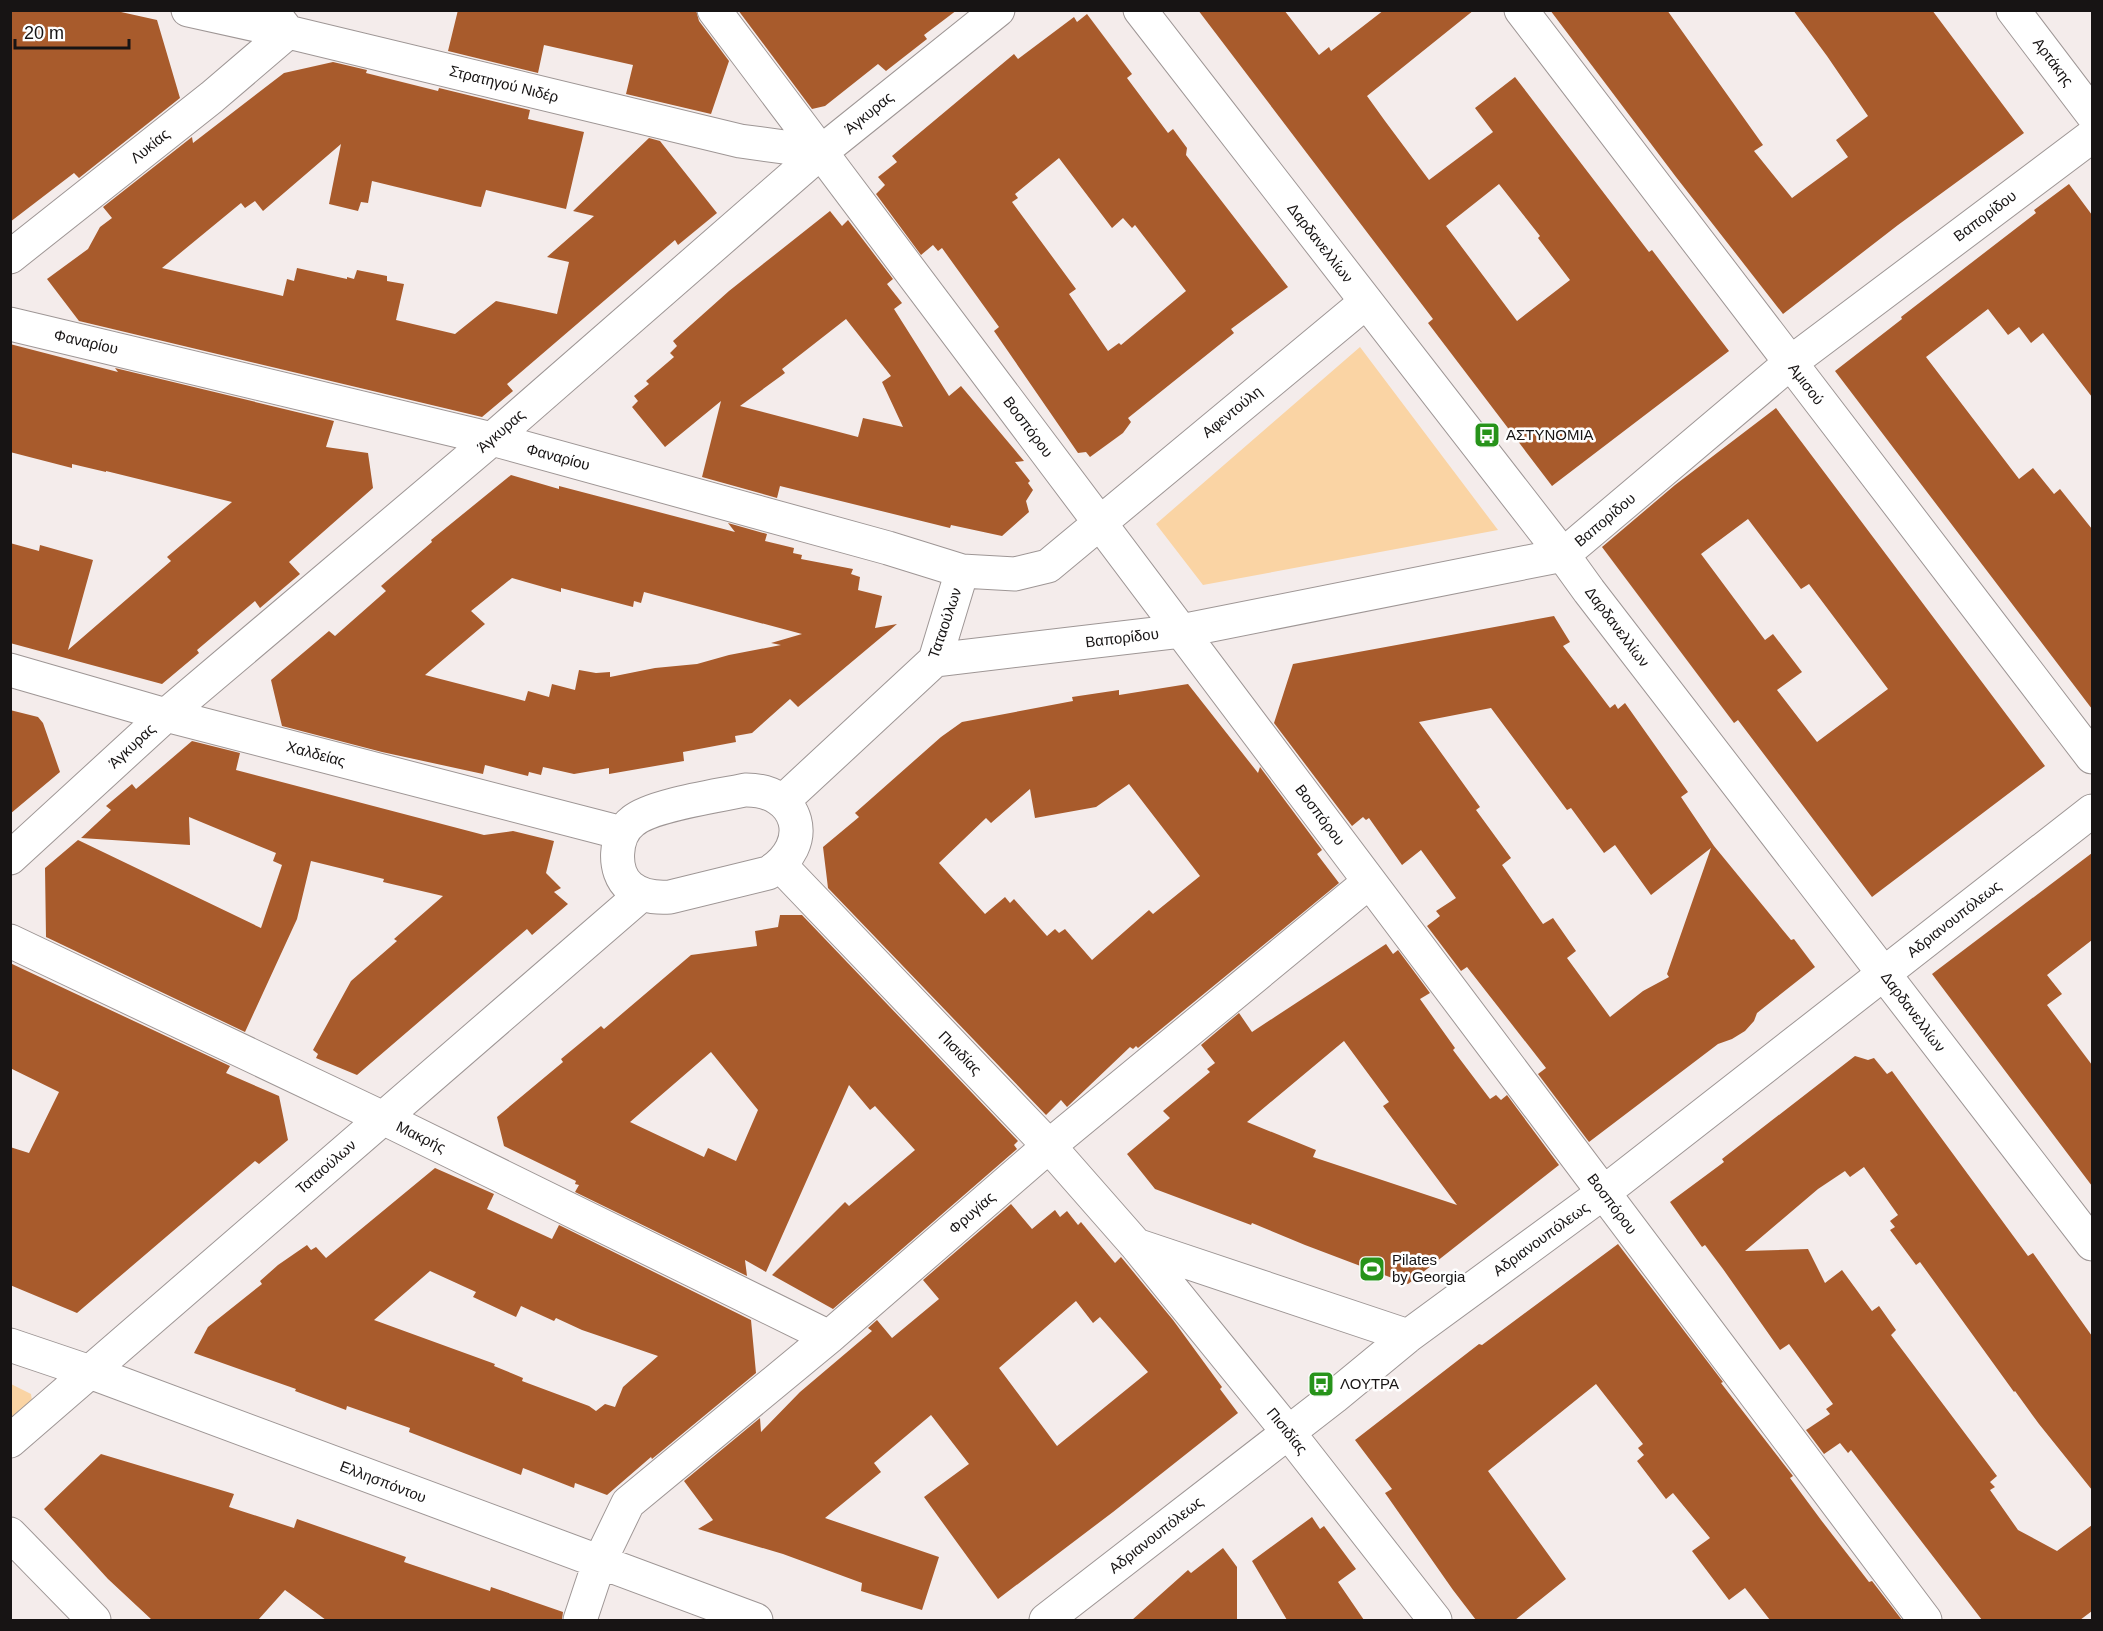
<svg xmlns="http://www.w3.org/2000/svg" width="2103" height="1631" font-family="Arial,sans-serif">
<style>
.green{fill:#fad4a4}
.building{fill:#a85b2c;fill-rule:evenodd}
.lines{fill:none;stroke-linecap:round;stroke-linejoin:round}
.street-casing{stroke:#9e9695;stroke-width:35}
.secondary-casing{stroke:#9e9695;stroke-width:35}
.street{stroke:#fff;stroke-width:33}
.secondary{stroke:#fff;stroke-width:33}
.labels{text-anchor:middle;stroke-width:5;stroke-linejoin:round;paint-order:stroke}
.street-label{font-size:15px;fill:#171414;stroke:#fff}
.poi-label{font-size:15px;fill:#171414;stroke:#fff;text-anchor:start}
</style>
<rect width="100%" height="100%" fill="#f4eceb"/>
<!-- green -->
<path class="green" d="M1360 347 1498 530 1203 585 1156 524Z
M11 1384 31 1394 32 1401 11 1427Z"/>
<!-- building -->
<path class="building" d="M10 10H112L157 20 180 98 79 178 74 173 10 222Z
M458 10H696L699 21 729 61 711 114 626 94 633 65 544 45 538 73 448 51Z
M738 10H957L924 35 927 39 886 71 878 64 825 106 812 109Z
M1198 10H1284L1319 55 1329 47 1331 51 1384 10H1474L1367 96 1385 121 1429 180 1493 132 1475 108 1515 77 1649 252 1652 250 1729 351 1552 486 1428 323 1433 319ZM1499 184 1540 236 1538 238 1570 280 1517 321 1446 226Z
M1550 10H1667L1763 145 1754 151 1792 198 1848 157 1836 140 1868 116 1827 56 1793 10H1932L2024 133 1898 225 1783 314 1676 177Z
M1087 14 1132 74 1127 78 1168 133 1173 129 1187 148 1186 155 1288 287 1231 329 1234 333 1128 418 1131 422 1123 433 1090 457 1086 452 1078 453 994 331 999 327 942 248 938 251 933 245 921 255 876 194 885 185 878 177 897 162 892 156 1014 54 1018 59 1074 17 1077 22ZM1059 158 1112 228 1123 218 1132 228 1135 225 1186 291 1121 345 1119 343 1108 351 1069 294 1076 289 1012 202 1018 198 1015 194Z
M333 62 367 70 366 73 438 91 439 88 530 110 528 119 584 132 566 209 486 190 481 207 475 206 372 181 368 203 361 202 358 211 329 204 341 144 263 211 255 201 245 208 241 203 162 268 283 296 287 279 294 281 297 268 347 279V277L354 279 357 270 387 276V281L404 284 396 320 455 334 496 301 557 314 569 262 547 257 594 216 573 211 649 138 660 141 717 213 678 245 675 240 507 384 513 391 482 417 79 321 47 279 88 249 100 227 112 218 103 207 192 137 193 143 284 73Z
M2069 184 2092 215V397L2043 333 2031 343 2019 327 2008 335 1988 309 1926 357 2019 479 2033 468 2054 494 2060 489 2092 529V709L1835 371 1902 319 1901 317 2036 213 2034 210Z
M830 211 842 226 848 220 893 279 887 284 902 303 894 309 949 396 961 386 1024 461 1015 462 1030 481 1028 483 1033 490 1026 501 1029 512 1002 536 951 525 950 528 780 486 777 498 702 477 721 401 665 447 632 407 638 401 634 396 649 384 646 381 674 357 670 353 677 346 673 341 729 291ZM846 319 891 376 882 382 903 427 863 418 858 437 740 406 785 373 782 369Z
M10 344 118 372 115 368 334 421 326 447 368 453 373 488 289 562 300 574 260 608 255 601 197 650 199 653 162 684 10 643V543L39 551 40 545 93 560 68 650 171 561 167 557 232 502 106 471V472L72 464V468L10 452Z
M1776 408 2045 766 1872 897 1738 720 1734 723 1602 547 1675 485ZM1748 519 1801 589 1809 584 1888 689 1817 742 1777 690 1802 672 1773 634 1765 640 1701 554Z
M511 475 559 489V486L735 532 728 523 767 534 765 541 794 548 793 553 802 555 801 559 853 569 851 574 860 577 858 590 882 596 875 628 897 624 798 707 790 699 752 733 735 736 736 742 683 752 684 761 609 774V768L574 774 543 767 541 775 529 772 528 776 485 765 483 774 382 752 282 726 271 680 329 631 335 636 386 591 381 586 432 542 431 540ZM512 578 561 592V588L633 607 634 601 641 603 644 592 802 634 771 643 781 645 729 655 697 664 655 668 610 677V672L596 673 579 670 575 690 552 684 549 697 528 691 525 701 425 675 485 624 471 611Z
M1554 616 1570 642 1563 646 1610 708 1615 704 1618 709 1625 703 1688 792 1681 797 1714 846 1791 940 1794 939 1815 967 1757 1013 1754 1021 1745 1031 1732 1039 1718 1044 1589 1142 1538 1074 1546 1068 1467 967 1461 971 1427 926 1440 916 1436 911 1456 898 1421 850 1402 865 1369 818 1366 820 1363 817 1352 826 1274 723 1293 664ZM1491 708 1567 810 1571 808 1604 853 1615 845 1651 895 1711 848 1667 974 1669 977 1643 991 1610 1017 1567 958 1576 951 1553 918 1543 924 1502 865 1511 858 1476 810 1480 807 1419 722Z
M1188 684 1258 773 1260 767 1322 850 1317 854 1339 883 1138 1048 1136 1046 1133 1049 1130 1047 1067 1107 1061 1100 1046 1115 828 888 823 847 859 817 855 813 941 737 962 722 1073 701 1072 697 1119 690V695ZM1129 784 1200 876 1153 914 1149 910 1092 960 1065 929 1059 933 1055 929 1047 936 1014 899 1010 903 1005 897 985 914 939 863 986 818 991 823 1030 789 1035 818 1096 807Z
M10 710 38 717 43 723 60 772 10 814Z
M192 741 240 753 236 770 484 835 513 831 554 841 546 873 561 888 554 892 568 904 532 935 527 929 357 1075 316 1058 318 1054 313 1050 351 981 397 941 394 939 443 896 383 882 384 879 311 861 297 919 245 1032 46 937 45 868 78 840 261 928 282 865 273 861 276 853 189 817 190 845 81 838 111 810 106 806 132 784 136 789Z
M2092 853V940L2047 975 2062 994 2047 1005 2092 1065V1186L1932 974Z
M780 915H802L1018 1141 1014 1145 1017 1149 833 1309 772 1275 845 1202 849 1206 915 1150 875 1106 870 1110 849 1085 766 1272 745 1260 747 1276 575 1192 579 1185 575 1184 576 1181 504 1146 497 1117 563 1062 561 1059 601 1026 604 1029 691 955 757 946 755 931 778 927ZM711 1052 758 1110 736 1161 708 1148 704 1157 630 1122Z
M1386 944 1393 954 1398 950 1430 993 1420 999 1455 1048 1453 1050 1490 1099 1496 1095 1501 1100 1507 1095 1559 1165 1408 1284 1305 1245 1252 1223 1251 1225 1155 1189 1127 1154 1170 1118 1163 1111 1210 1072 1207 1069 1215 1063 1201 1045 1239 1013 1252 1032ZM1344 1041 1389 1102 1383 1106 1457 1205 1313 1157 1316 1150 1247 1122Z
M10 963 230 1066 226 1073 279 1096 288 1140 259 1164 255 1161 77 1313 10 1285V1147L29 1153 59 1092 10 1068Z
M1855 1056 1868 1060 1874 1058 1887 1074 1892 1071 2028 1256 2033 1253 2092 1336V1490L2039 1424 2015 1391 2014 1392 1920 1262 1916 1265 1890 1230 1895 1227 1890 1221 1898 1215 1864 1167 1850 1177 1845 1171 1818 1189 1745 1251 1808 1249 1825 1283 1842 1270 1872 1311 1879 1306 1896 1330 1891 1335 1997 1476 1990 1482 1995 1487 1990 1490 2018 1530 2057 1551 2092 1525V1611L2080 1620H1982L1851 1450 1848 1453 1840 1443 1824 1454 1806 1430 1830 1414 1826 1409 1833 1404 1789 1344 1780 1350 1723 1269 1705 1245 1702 1247 1670 1202 1724 1162 1722 1159Z
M435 1168 494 1194 487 1209 552 1239 559 1225 751 1320 756 1373 652 1459 651 1457 607 1495 575 1483 574 1488 523 1468 521 1475 409 1432 410 1428 347 1406 346 1410 295 1391 296 1389 194 1353 208 1327 262 1284 260 1281 278 1265 307 1245 311 1250 316 1247 326 1258ZM430 1271 476 1292 473 1297 516 1317 521 1306 554 1321 556 1318 582 1330 658 1356 623 1387 615 1407 605 1404 596 1411 589 1406 522 1381 523 1378 494 1366 495 1364 374 1320Z
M1011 1204 1032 1229 1055 1210 1060 1217 1067 1211 1078 1225 1081 1222 1115 1263 1121 1257 1173 1320 1222 1387 1220 1389 1238 1413 1113 1512 998 1599 924 1497 969 1464 931 1415 874 1463 881 1472 825 1518 939 1557 922 1610 861 1591 862 1583 783 1554 698 1529 713 1520 684 1481 760 1418 761 1432 800 1392 872 1331 868 1328 877 1320 892 1338 939 1299 923 1280ZM1076 1301 1093 1323 1100 1317 1148 1372 1057 1446 999 1368Z
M1618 1244 1723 1382 1721 1383 1793 1476 1790 1478 1821 1520 1869 1582 1872 1581 1902 1620H1770L1745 1588 1729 1600 1692 1551 1710 1538 1673 1493 1666 1499 1637 1461 1644 1455 1638 1448 1643 1444 1596 1384 1488 1471 1566 1579 1515 1620H1476L1453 1590 1385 1493 1392 1489 1355 1440 1479 1344 1482 1345Z
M101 1454 234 1494 229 1507 294 1528 297 1519 406 1557 404 1562 490 1591 491 1587 563 1612 562 1620H326L285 1590 258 1620H152L108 1579 44 1509Z
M1312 1517 1320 1529 1324 1526 1356 1569 1338 1582 1364 1620H1287L1252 1561Z
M1223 1548 1237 1567V1620H1132L1188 1570 1191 1573Z"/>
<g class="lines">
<!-- street casing -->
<g class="street-casing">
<path id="street" d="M188 10 288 32 740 141 821 152
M714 10 1925 1620
M1521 10 2092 757
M10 257 212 97 288 32 278 19
M10 324 492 439 888 548 962 571 1015 574 1048 566 1366 302
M935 660 1181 631 1563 555 1790 363 2092 136
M10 670 166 715 622 833
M745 790C800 789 815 845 768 873L670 897C656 898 642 897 630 887 612 872 614 835 633 821 652 805 718 796 745 790Z
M783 801 935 660 962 571
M10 858 166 715 492 439 821 152 998 10
M781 866 1049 1146 1136 1245 1288 1432 1435 1620
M10 941 383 1118 829 1337
M1136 1245 1408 1336
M10 1345 90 1372 756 1620
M10 1441 642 894
M10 1534 94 1620
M580 1620 599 1563 628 1503 829 1337 1049 1146 1369 882
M1046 1620 1334 1397 1408 1336 1603 1193 2092 811"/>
</g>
<!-- secondary casing -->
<g class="secondary-casing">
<path id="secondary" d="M1140 10 1563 555 1589 591 2092 1244
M2013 10 2092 114"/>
</g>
<!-- street -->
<use href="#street" class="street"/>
<!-- secondary -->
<use href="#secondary" class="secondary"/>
</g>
<!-- icons -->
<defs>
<g id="bus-square" transform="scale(1.35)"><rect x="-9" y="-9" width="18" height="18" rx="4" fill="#27931a" stroke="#fff"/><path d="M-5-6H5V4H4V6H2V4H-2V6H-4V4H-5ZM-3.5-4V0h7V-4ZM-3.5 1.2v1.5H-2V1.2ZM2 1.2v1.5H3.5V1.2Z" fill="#fff"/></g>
<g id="stadium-square" transform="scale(1.35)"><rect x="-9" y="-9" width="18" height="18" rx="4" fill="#27931a" stroke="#fff"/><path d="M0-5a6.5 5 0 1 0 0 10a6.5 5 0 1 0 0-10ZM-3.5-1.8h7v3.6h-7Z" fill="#fff"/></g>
</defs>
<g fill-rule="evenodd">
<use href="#bus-square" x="1487" y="435"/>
<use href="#stadium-square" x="1372" y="1269"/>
<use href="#bus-square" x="1321" y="1384"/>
</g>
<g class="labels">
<!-- street labels -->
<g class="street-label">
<text transform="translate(2053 62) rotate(53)" y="5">Αρτάκης</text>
<text transform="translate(504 84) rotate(14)" y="5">Στρατηγού Νιδέρ</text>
<text transform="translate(869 113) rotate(-39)" y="5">Άγκυρας</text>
<text transform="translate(150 146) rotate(-39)" y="5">Λυκίας</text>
<text transform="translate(1985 216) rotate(-37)" y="5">Βαπορίδου</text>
<text transform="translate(1320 243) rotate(52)" y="5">Δαρδανελλίων</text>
<text transform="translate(86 342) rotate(13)" y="5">Φαναρίου</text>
<text transform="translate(1806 384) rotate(53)" y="5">Αμισού</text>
<text transform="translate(1232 412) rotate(-39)" y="5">Αφεντούλη</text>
<text transform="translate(1028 427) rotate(53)" y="5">Βοσπόρου</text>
<text transform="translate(501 431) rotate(-41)" y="5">Άγκυρας</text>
<text transform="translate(558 457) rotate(15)" y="5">Φαναρίου</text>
<text transform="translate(1605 520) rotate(-40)" y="5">Βαπορίδου</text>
<text transform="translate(945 623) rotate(-71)" y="5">Ταταούλων</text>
<text transform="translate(1617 627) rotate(53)" y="5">Δαρδανελλίων</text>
<text transform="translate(1122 638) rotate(-7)" y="5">Βαπορίδου</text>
<text transform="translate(132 746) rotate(-43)" y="5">Άγκυρας</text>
<text transform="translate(316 754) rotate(15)" y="5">Χαλδείας</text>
<text transform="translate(1320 815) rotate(53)" y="5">Βοσπόρου</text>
<text transform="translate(1954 919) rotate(-38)" y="5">Αδριανουπόλεως</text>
<text transform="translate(1913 1012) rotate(53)" y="5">Δαρδανελλίων</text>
<text transform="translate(960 1053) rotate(46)" y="5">Πισιδίας</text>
<text transform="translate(421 1137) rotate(26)" y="5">Μακρής</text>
<text transform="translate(326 1167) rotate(-41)" y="5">Ταταούλων</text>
<text transform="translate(1612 1204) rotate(53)" y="5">Βοσπόρου</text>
<text transform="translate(972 1213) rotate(-41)" y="5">Φρυγίας</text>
<text transform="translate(1541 1239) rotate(-36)" y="5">Αδριανουπόλεως</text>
<text transform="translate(1287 1431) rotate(51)" y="5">Πισιδίας</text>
<text transform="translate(383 1482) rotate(21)" y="5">Ελλησπόντου</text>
<text transform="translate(1156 1535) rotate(-38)" y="5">Αδριανουπόλεως</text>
</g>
<!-- poi labels -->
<g class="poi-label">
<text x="1506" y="440">ΑΣΤΥΝΟΜΙΑ</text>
<text x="1392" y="1265">Pilates<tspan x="1392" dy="17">by Georgia</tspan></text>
<text x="1340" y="1389">ΛΟΥΤΡΑ</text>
</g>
</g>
<!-- border -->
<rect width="2103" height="1631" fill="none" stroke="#171414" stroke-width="24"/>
<!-- scale -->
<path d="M15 39v9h114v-9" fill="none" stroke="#171414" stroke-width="3"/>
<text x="24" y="39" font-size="18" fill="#171414" stroke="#ffffff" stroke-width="4.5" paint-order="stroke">20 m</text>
</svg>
